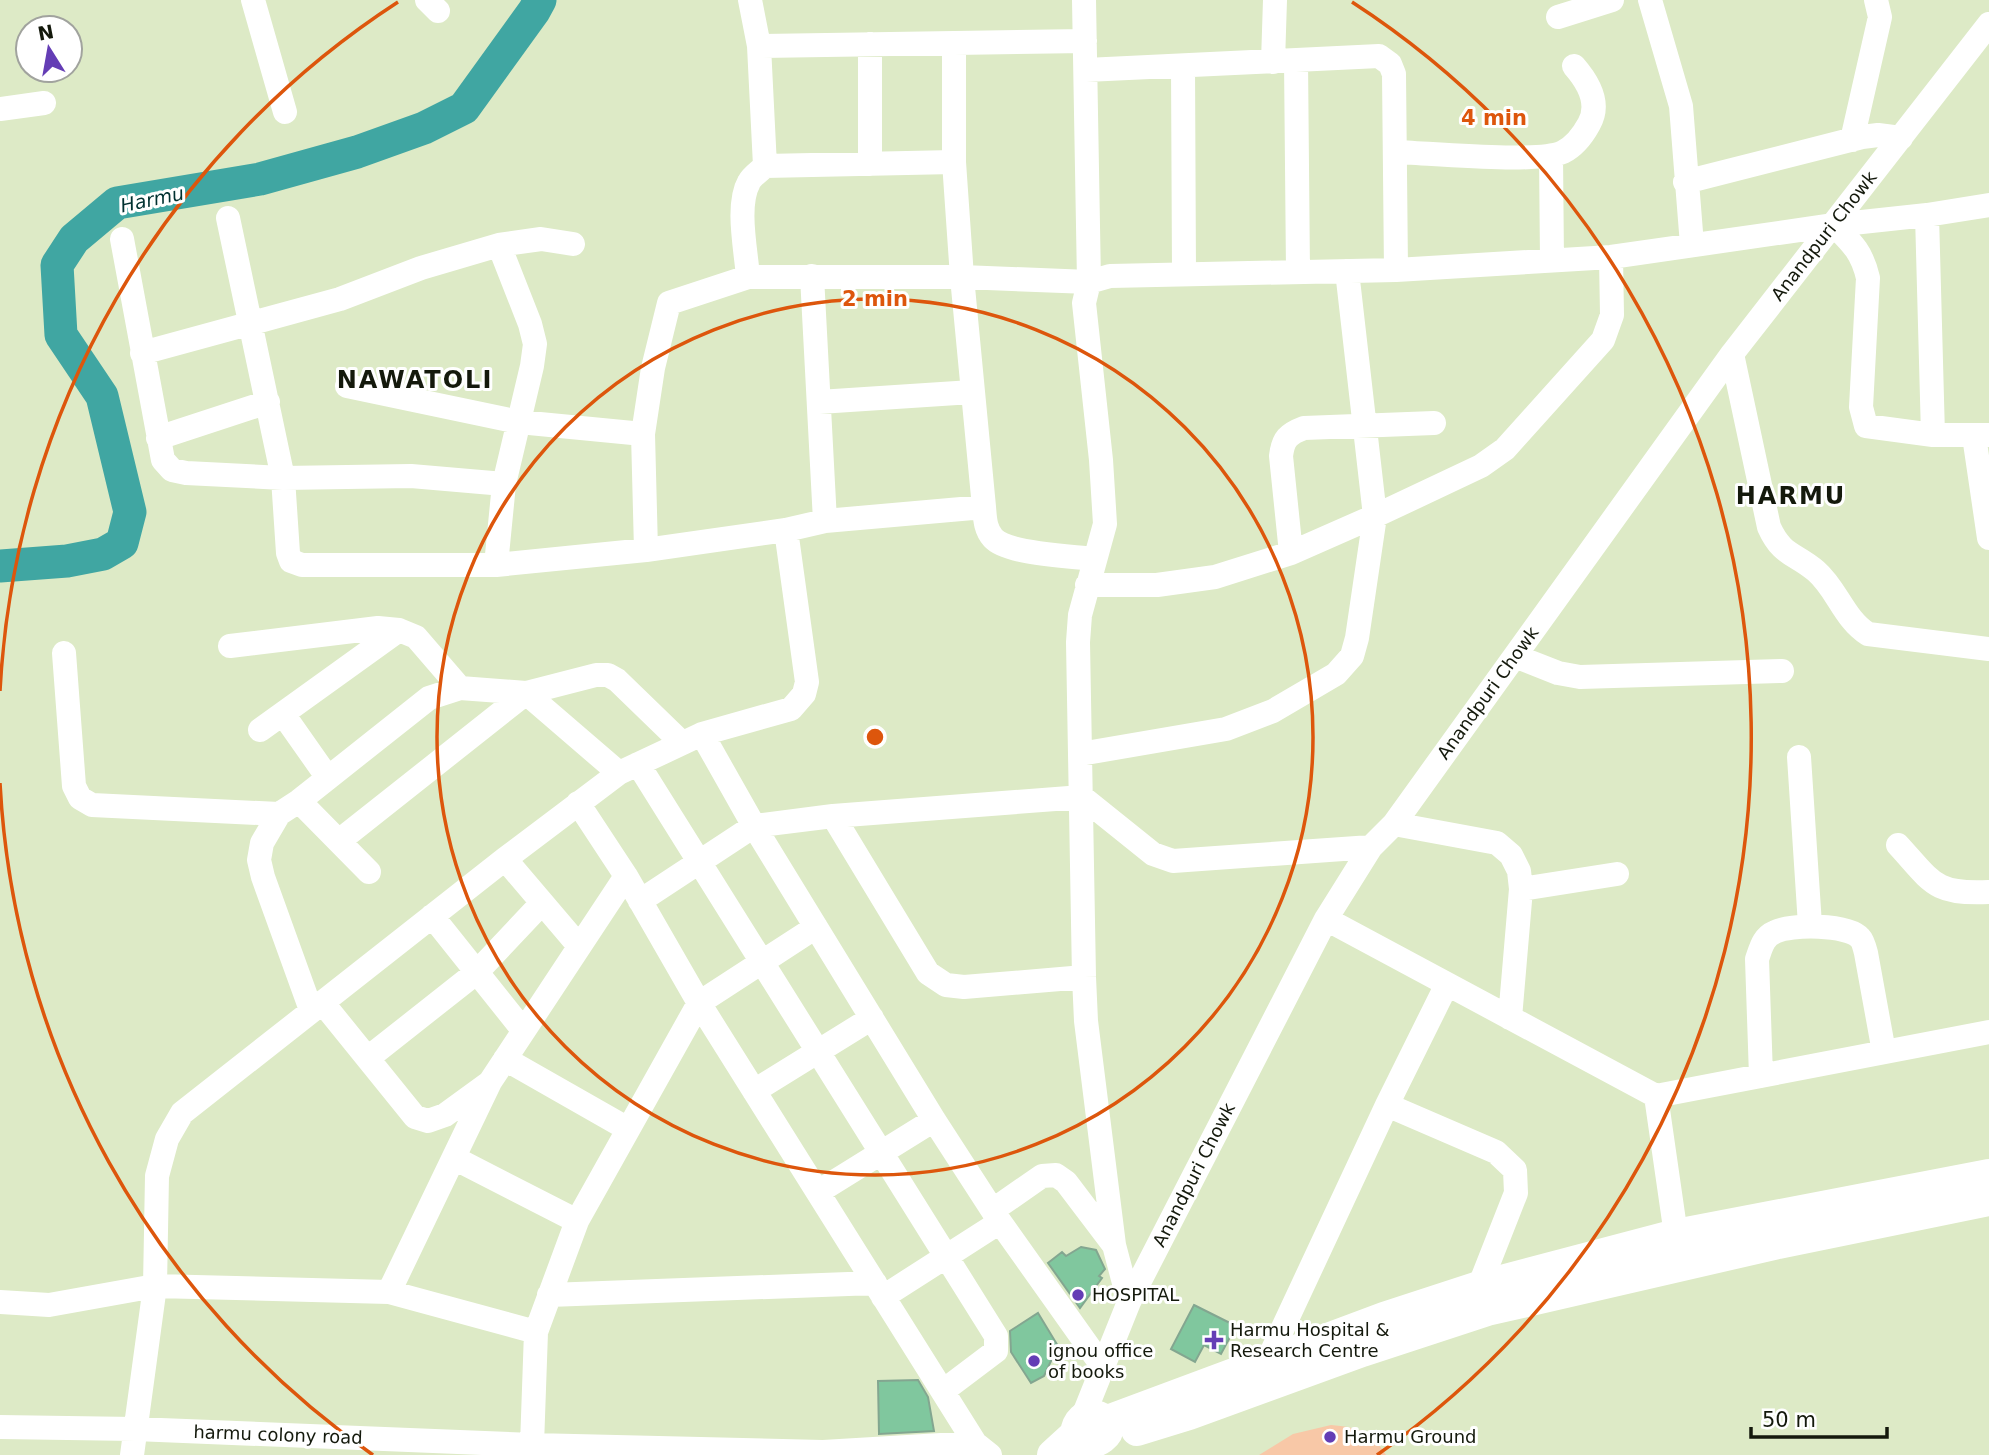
<svg xmlns="http://www.w3.org/2000/svg" width="1989" height="1455" font-family="'DejaVu Sans',sans-serif">
<style>
.green{fill:#f8c8a7}
.lines{fill:none;stroke-linecap:round;stroke-linejoin:round}
.river{stroke:#40a6a2;stroke-width:33}
.building{fill:#80c79e;stroke:#83a690;stroke-width:2}
.minor{stroke:#fff;stroke-width:24}
.major{stroke:#fff;stroke-width:32}
.ring{fill:none;stroke:#dd560c;stroke-width:3.5}
.poi-dot{fill:#643db5;stroke:#fff;stroke-width:2.5}
.labels{text-anchor:middle;stroke-width:6;stroke-linejoin:round;paint-order:stroke}
.street-label{font-size:18px;fill:#14190c;stroke:#fff}
.poi-label{font-size:18px;fill:#14190c;stroke:#fff;text-anchor:start}
.water-label{font-size:19px;font-style:italic;fill:#003130;stroke:#fff}
.district-label{font-size:24px;font-weight:bold;letter-spacing:2px;fill:#14190c;stroke:#fff}
.centre{fill:#dd560c;stroke:#fff;stroke-width:3.5}
.ring-label{font-size:21px;text-anchor:middle;font-weight:bold;fill:#dd560c;stroke:#fff;stroke-width:6;stroke-linejoin:round;paint-order:stroke}
</style>
<rect width="100%" height="100%" fill="#ddeac6"/>
<!-- green -->
<path class="green" d="M1331 1425C1357 1427 1372 1432 1386 1455H1259L1293 1434Z"/>
<g class="lines">
<!-- river -->
<path class="river" d="M0 566 67 561 103 554 122 543 130 512 102 396 61 335 57 265 74 239 117 203 260 179 357 152 424 128 464 108 534 11 540 0"/>
</g>
<!-- building -->
<path class="building" d="M1081 1247 1096 1250 1105 1269 1099 1276 1102 1278 1080 1308 1048 1263 1062 1252 1066 1256Z
M1194 1305 1236 1326 1221 1354 1204 1345 1195 1362 1171 1349Z
M1038 1313 1058 1346 1044 1376 1031 1383 1011 1352 1010 1331Z
M918 1380 928 1397 934 1431 879 1434 878 1381Z"/>
<g class="lines">
<!-- minor -->
<path class="minor" d="M253 0 285 112
M427 0 438 11
M1650 0 1681 106 1692 245
M1558 17 1612 0
M954 43V162L962 277 984 507
M870 44V164
M759 46 1085 41
M1296 60 1298 272
M1273 62 1275 0
M1183 66 1184 274
M1086 70 1379 56 1390 64 1394 74 1396 270
M0 109 44 103
M1852 140 1880 17 1876 0
M1395 152C1429 153 1538 164 1563 152 1575 146 1583 135 1589 124 1601 103 1588 82 1574 66
M1551 156 1552 260
M765 166 954 162
M1685 182 1862 137 1878 135 1901 138
M1927 215 1933 435
M228 218 283 478 288 553 291 561 302 565H496L646 550 786 530 825 521 984 507C985 518 985 529 993 538 1007 554 1071 556 1094 559
M1834 225C1852 243 1862 252 1868 278L1861 407 1866 426 1933 435H1989
M122 239 163 460 172 470 186 473 283 478 411 476 504 484
M812 276 825 521
M748 277C746 250 736 205 749 182 752 176 760 171 765 166L759 46 750 0
M142 353 340 299 421 268 499 245 541 239 573 244
M1732 354 1769 527C1782 556 1795 553 1816 571 1837 589 1844 619 1868 634L1989 649
M347 386 519 422 643 434
M819 402 972 392
M1974 436 1989 538
M158 438 268 402
M646 550 643 434 653 368 669 303 748 277H962L1089 282 1084 0
M1291 553 1281 456C1283 439 1288 434 1304 428L1434 423
M496 565 504 484 532 366 535 344 530 324 499 245
M1087 585H1157L1215 577 1291 553 1375 516 1481 466 1505 449 1603 340 1612 315 1611 257
M230 646 378 628 399 630 416 637 460 688
M64 653 74 786 80 798 92 805 279 814
M1515 656 1558 673 1580 677 1782 671
M283 714 328 778
M260 730 399 630
M702 734 754 826 934 1120 1000 1222 1103 1367
M1080 754 1226 729 1273 711 1336 674 1352 656 1357 638 1375 516 1347 271
M1799 757 1810 925
M638 764 996 1336V1351L943 1391
M299 801 369 872
M578 803 626 876 699 1003 975 1443 990 1455
M833 816 928 973 946 985 964 987 1084 977
M1394 824 1497 843 1511 855 1519 871 1521 889 1510 1018
M339 841 526 693 596 675H608L617 680 682 743
M1898 845C1932 882 1934 895 1989 892
M505 859 579 946
M1521 889 1617 874
M640 901 754 826 833 816 1082 797 1153 854 1173 861 1371 847
M432 916 523 1030
M1326 919 1656 1096 1989 1032
M322 1002 415 1117 428 1121 445 1115 489 1083
M311 1010 263 877 259 860 262 843 279 814 299 801 429 698 460 688 526 693 619 773
M368 1058 477 972 542 903
M505 1059 628 1129
M1761 1076 1757 959C1761 948 1763 937 1775 932 1790 924 1848 924 1860 938 1863 941 1865 949 1866 953L1884 1052
M754 1091 872 1018
M1656 1096 1676 1235
M1387 1105 1496 1152 1515 1170 1516 1193 1479 1287
M454 1158 577 1221
M818 1192 934 1120
M993 1210 1042 1176 1056 1175 1066 1182 1113 1244
M389 1292 490 1082 626 876
M549 1295 875 1283
M883 1297 1000 1222
M0 1302 49 1305 155 1286 389 1292 536 1332
M1129 1302 1114 1245 1086 1021 1084 977 1078 642 1080 615 1105 524 1101 460 1084 303 1089 282 1110 276 1396 270 1611 257 1834 225 1927 215 1989 205
M1267 1362 1387 1105 1447 984
M1082 1419 1129 1302 1326 919 1371 847 1394 824 1732 354 1989 24
M0 1427 135 1429 532 1445 823 1452 975 1443
M532 1445 536 1332 577 1221 699 1003 816 927
M132 1455 155 1286 157 1176 167 1139 182 1113 505 859 619 773 702 734 791 709 804 694 807 682 786 530"/>
<!-- major -->
<path class="major" d="M1105 1422 1384 1318 1479 1287 1676 1235 1989 1175
M1137 1430 1189 1414 1362 1351 1487 1310 1778 1243 1989 1200
M1053 1455 1076 1434C1077 1423 1085 1412 1098 1417 1125 1428 1089 1455 1076 1434"/>
</g>
<!-- distance rings -->
<g class="ring">
<circle cx="875" cy="737" r="438"/>
<path d="M373 1455A876 876 0 0 1 0 783M0 691A876 876 0 0 1 398 2M1352 2A876 876 0 0 1 1377 1455"/>
</g>
<!-- markers -->
<g class="poi-dot">
<circle cx="1078" cy="1295" r="7"/>
<path d="M1210.5 1329.5h7v7h7v7h-7v7h-7v-7h-7v-7h7z"/>
<circle cx="1034" cy="1361" r="7"/>
<circle cx="1330" cy="1437" r="7"/>
</g>
<g class="labels">
<!-- street labels -->
<g class="street-label">
<text transform="translate(1824 236) rotate(-52)" y="6">Anandpuri Chowk</text>
<text transform="translate(1488 693) rotate(-54)" y="6">Anandpuri Chowk</text>
<text transform="translate(1194 1175) rotate(-63)" y="6">Anandpuri Chowk</text>
<text transform="translate(278 1435) rotate(2)" y="6">harmu colony road</text>
</g>
<!-- poi labels -->
<g class="poi-label">
<text x="1092" y="1301">HOSPITAL</text>
<text x="1230" y="1336">Harmu Hospital &amp;<tspan x="1230" dy="21">Research Centre</tspan></text>
<text x="1048" y="1357">ignou office<tspan x="1048" dy="21">of books</tspan></text>
<text x="1344" y="1443">Harmu Ground</text>
</g>
<!-- water labels -->
<g class="water-label">
<text transform="translate(152 199) rotate(-12)" y="7">Harmu</text>
</g>
<!-- district labels -->
<g class="district-label">
<text x="415" y="388">NAWATOLI</text>
<text x="1791" y="504">HARMU</text>
</g>
</g>
<circle cx="875" cy="737" r="10" class="centre"/>
<g class="ring-label">
<text x="1494" y="125">4 min</text>
<text x="875" y="306">2 min</text>
</g>
<!-- north arrow -->
<g transform="translate(49 49) rotate(349)"><circle r="33" fill="#ffffff" stroke="#a1a39e" stroke-width="2"/>
<path d="M0-5L12 26L0 18L-12 26Z" fill="#643db5"/>
<text y="-10" font-size="19" font-weight="bold" text-anchor="middle" fill="#14190c">N</text>
</g>
<!-- scale -->
<path d="M1751 1427v10h136v-10" fill="none" stroke="#14190c" stroke-width="3.5"/>
<text x="1762" y="1427" font-size="21" fill="#14190c" stroke="#ffffff" stroke-width="5" paint-order="stroke">50 m</text>
</svg>
